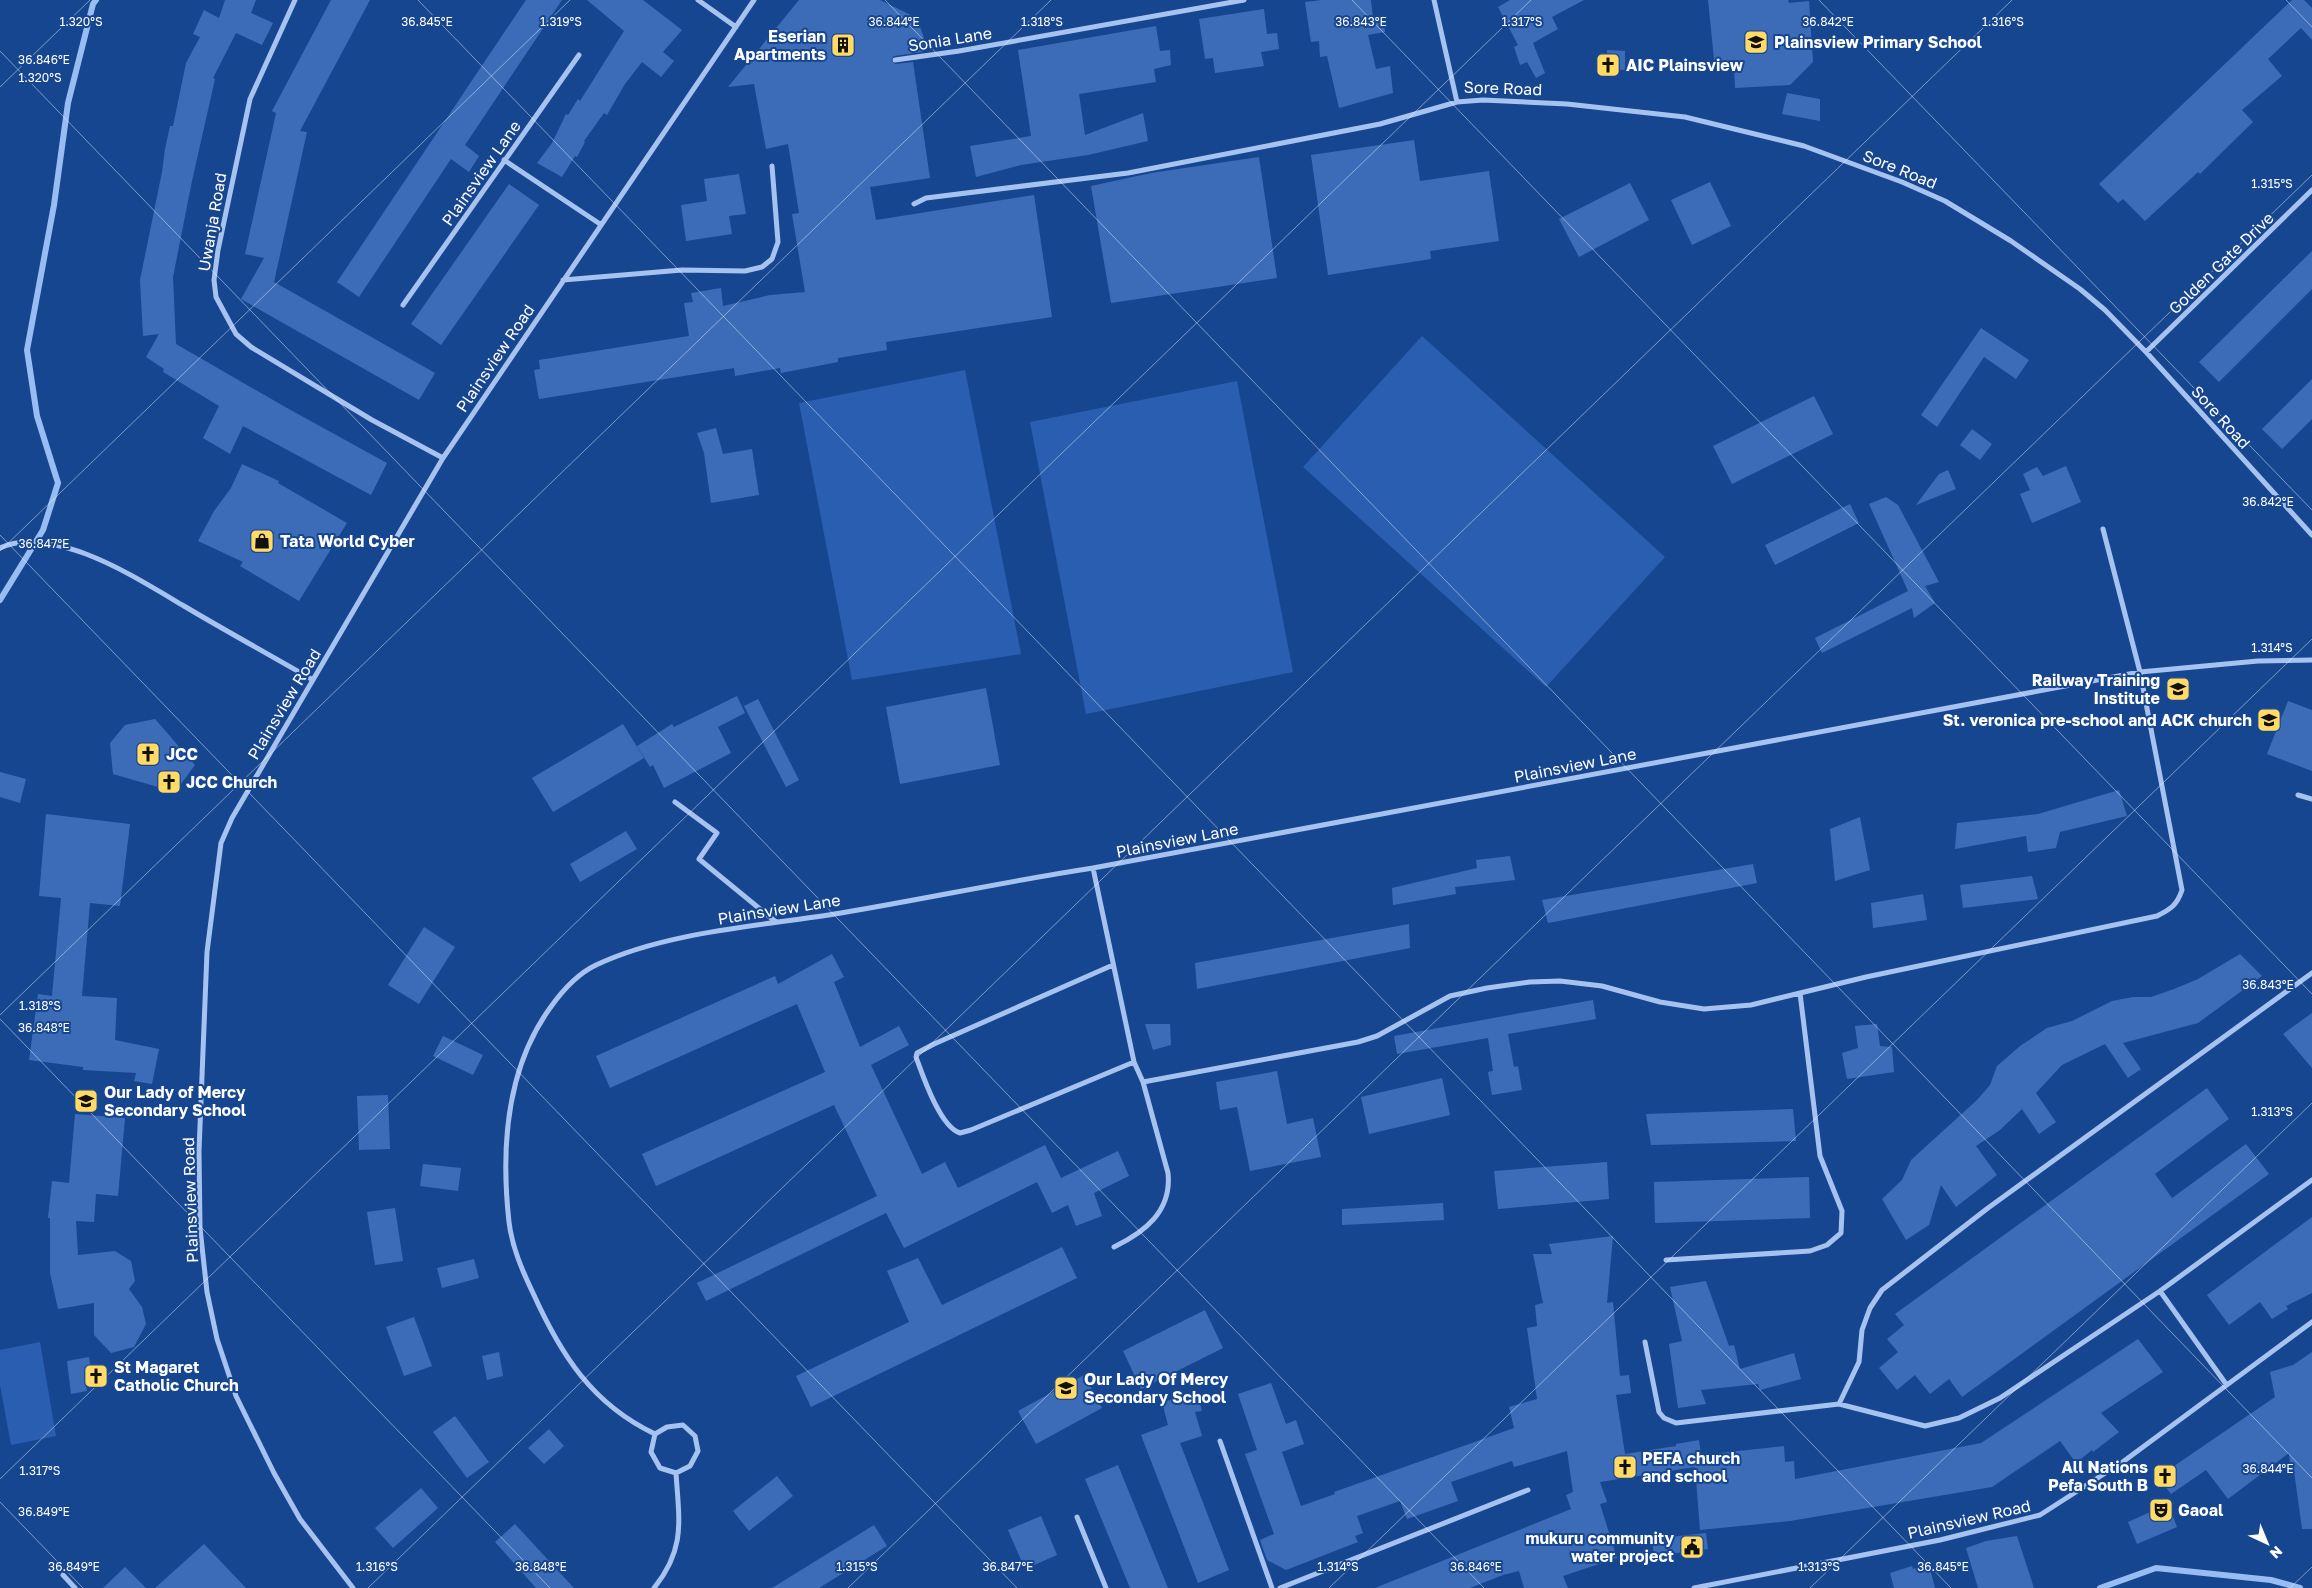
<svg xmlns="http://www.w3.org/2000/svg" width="2312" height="1588" font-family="'Golos Text',sans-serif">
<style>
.green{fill:#2a5eb0}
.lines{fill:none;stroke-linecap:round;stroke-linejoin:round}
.stream{stroke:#98bdf2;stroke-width:6}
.building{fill:#3c6cb8}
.minor{stroke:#a6c3f0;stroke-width:5}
.ticks{fill:none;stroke:#fff;stroke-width:1;stroke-opacity:0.45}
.labels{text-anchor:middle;stroke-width:4;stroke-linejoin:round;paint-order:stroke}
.poi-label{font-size:16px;font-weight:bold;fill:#fff;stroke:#174691;text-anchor:start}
.street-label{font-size:16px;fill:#fff;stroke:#174691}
.ticks-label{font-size:12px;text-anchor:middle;fill:#fff;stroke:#174691;stroke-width:4;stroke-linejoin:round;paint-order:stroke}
</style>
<rect width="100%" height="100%" fill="#174691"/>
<!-- green -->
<path class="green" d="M1422 336 1665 557 1546 687 1303 467Z
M965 370 1021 654 852 680 799 403Z
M1237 381 1293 672 1086 714 1030 422Z
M40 1342 56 1436 11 1445 0 1385V1350Z"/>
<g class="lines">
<!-- stream -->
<path class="stream" d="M0 600 43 530 58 483 37 416 27 350 54 205 68 103 93 4 96 0
M2100 1588 2156 1568 2271 1580 2300 1588"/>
</g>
<!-- building -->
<path class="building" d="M225 0H256L251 13 273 23 262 45 236 33 213 78 215 79 192 181 173 277 176 344 287 408 387 463 371 495 243 426 230 454 203 438 219 406 163 372 164 369 146 357 159 334 143 336 140 280 162 172 165 149 170 126H173L186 63 200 37 193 34 204 10 219 18Z
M331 0H370L300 131 307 132 274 282 435 373 419 400 241 299 264 258 245 254 276 113 272 111Z
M526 0H562L465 145 479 156 469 172 451 159 359 297 337 282Z
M587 0H643L682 30 663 52 674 61 661 77 642 62 625 84 607 115 604 113 584 141 585 142 577 157 575 156 562 177 537 163 552 143 566 114 568 115 578 99 580 101 624 31Z
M799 0H880L917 18 924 38 923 52 894 56 891 60 895 64 913 62 930 178 870 187 876 220 1034 195 1052 317 886 342 887 350 838 358V362L781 373 780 368 735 376 734 368 539 399 534 370 540 369 539 360 689 336 684 303 693 302 691 293 721 288 723 306 770 295 805 292 792 214 799 213 788 144 766 149 754 84 728 87Z
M1322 0H1371L1373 18 1383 17 1385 32 1368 35 1376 69 1390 66 1393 93 1339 108 1327 56 1320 57 1319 41 1311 42 1305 2Z
M1510 0H1584L1552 17 1558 29 1533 43 1545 73 1536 78 1527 62 1520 65 1514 47 1518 45 1498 7Z
M1708 0H1788L1789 3 1809 1 1813 62 1790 85 1735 88 1734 67 1715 69Z
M2292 0H2304L2312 8V40L2301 28 2268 59 2282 76 2242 110 2253 122 2200 174 2198 172 2145 221 2123 199 2118 203 2099 184Z
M1264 9 1267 34 1277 33 1279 49 1261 52 1264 66 1215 73 1213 58 1205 59 1199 19Z
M1156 26 1160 51 1170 50 1171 65 1154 69 1156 82 1079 94 1085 135 1143 113 1148 141 1088 155 1021 165 976 177 970 146 1031 136 1018 50Z
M1607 50 1625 51V70L1607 69Z
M1787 93 1820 99V121L1782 114Z
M1414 140 1420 181 1489 171 1499 241 1430 251 1431 259 1328 275 1311 155Z
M1259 157 1277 278 1111 303 1091 186 1151 173Z
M739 174 746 214 729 216 732 234 686 241 681 205 707 201 704 179Z
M1710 182 1731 226 1692 245 1671 200Z
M1630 183 1649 220 1579 257 1559 219Z
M509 184 539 205 441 345 411 324Z
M2312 251V289L2219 382 2199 362Z
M1981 328 2029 360 2016 379 1984 357 1937 427 1921 415Z
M2312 379V419L2282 449 2262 429Z
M1814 396 1833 434 1732 484 1713 446Z
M716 428 723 454 752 449 759 495 711 503 704 453 697 433Z
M1972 429 1992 444 1980 460 1960 445Z
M242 464 279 481 278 483 347 523 299 601 240 566 243 562 198 541 214 511 231 488Z
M2066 466 2081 502 2032 523 2020 494 2030 490 2023 474 2037 467 2043 476Z
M1948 470 1956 489 1916 505 1939 474Z
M1886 497 1898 505 1939 582 1925 586 1935 603 1914 618 1912 608 1822 653 1815 638 1908 591 1869 504Z
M1850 504 1859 523 1775 565 1765 545Z
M986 688 1000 765 900 784 886 707Z
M737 696 745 713 718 727 731 753 664 788 653 765 650 767 637 746 672 724 674 727Z
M758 699 799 780 786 787 744 706Z
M2288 701 2312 710V771L2267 754Z
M155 719 195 765 175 792 113 774 110 743 125 725Z
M623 724 644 758 553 812 532 778Z
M0 772 26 779 20 803 0 797Z
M2119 790 2127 816 2060 832 2056 848 2028 852 2026 836 1955 849 1957 823 2038 814Z
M46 814 130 824 120 906 90 903 82 996 117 998 115 1040 159 1049 152 1084 134 1081 136 1073 83 1070V1067L29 1060 38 994 52 996 61 898 39 896Z
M1860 817 1870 870 1835 881 1830 829Z
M626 831 637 849 580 882 570 864Z
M1510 856 1515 880 1455 887 1456 894 1393 905 1392 888 1477 868 1476 860Z
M1753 864 1757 883 1548 923 1542 900Z
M2032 876 2038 899 1963 908 1960 885Z
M1923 894 1927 920 1873 928 1871 903Z
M1409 924 1410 948 1197 989 1195 963Z
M424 927 455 947 419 1004 388 985Z
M832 954 844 977 834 982 860 1047 899 1026 909 1045 871 1065 922 1174 945 1162 958 1188 1045 1145 1061 1178 1118 1151 1129 1176 1094 1193 1102 1216 1076 1226 1068 1205 1052 1213 1037 1182 904 1248 886 1213 706 1301 697 1283 877 1196 834 1105 656 1186 642 1154 825 1072 797 1004 610 1088 596 1056 775 976 778 984Z
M2240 954 2262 976 2198 1023 2123 1043 2141 1069 2128 1078 2105 1044 2062 1065 2036 1093 2056 1122 2039 1134 2022 1109 2000 1130 1976 1146 1997 1175 1956 1207 1941 1185 1929 1225 1906 1240 1882 1199 1902 1180 1911 1160 1977 1100 1990 1085 1997 1066 2020 1046 2047 1028 2072 1021 2112 1001 2133 997H2151L2174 989 2198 979Z
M1593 1000 1596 1019 1508 1034 1514 1067 1518 1066 1522 1090 1492 1095 1488 1072 1493 1071 1488 1038 1397 1054 1394 1036Z
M2312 1013V1068L2283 1034Z
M1145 1024H1170L1171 1045 1153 1050Z
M1877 1024 1880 1046 1892 1047 1894 1072 1847 1079 1842 1053 1858 1048 1855 1026Z
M443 1036 483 1055 473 1075 433 1056Z
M1277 1071 1287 1124 1313 1118 1321 1157 1250 1171 1237 1107 1220 1110 1216 1082Z
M1442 1078 1450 1115 1369 1134 1361 1097Z
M2207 1088 2229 1119 2155 1174 2172 1198 2246 1144 2269 1174 1962 1397 1949 1379 1930 1394 1915 1375 1897 1390 1879 1368 1898 1352 1887 1339 1904 1325 1895 1314Z
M388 1095 390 1149 359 1150 357 1096Z
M1793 1109 1796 1141 1651 1145 1646 1114Z
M75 1114 125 1118 118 1196 96 1194 94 1222 76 1221 78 1255 115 1251 131 1261 135 1281 129 1289 142 1307 146 1324 134 1347 111 1353 94 1335V1303L58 1309 50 1273V1218H48L52 1181 69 1183Z
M1607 1162 1609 1199 1498 1209 1494 1171Z
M423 1164 461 1168 458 1191 420 1186Z
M1809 1177 1810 1218 1655 1223 1654 1182Z
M1443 1203 1444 1220 1342 1225V1209Z
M395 1208 403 1261 375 1265 367 1212Z
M2312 1217V1293L2286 1306 2288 1309 2272 1319 2260 1302 2229 1325 2207 1295Z
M1613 1236 1607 1303 1613 1302 1620 1376 1629 1375 1631 1393 1616 1395 1625 1454 1676 1446V1444L1699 1440 1701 1455 1784 1446 1785 1462 1794 1461 1795 1479 1981 1443 2138 1339 2163 1372 2101 1413 2119 1432 2093 1452 2092 1450 2076 1463 2060 1441 1992 1487 1790 1521 1700 1530 1695 1467 1600 1482 1607 1502 1600 1504 1617 1558 1563 1576 1568 1588H1524L1519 1571 1503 1575 1470 1588H1375L1571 1509 1566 1495 1573 1492 1567 1451 1514 1467 1512 1461 1451 1482 1458 1501 1407 1519 1400 1501 1357 1516 1363 1533 1355 1536 1358 1542 1286 1570 1267 1560 1260 1540 1274 1534 1245 1454 1257 1450 1238 1394 1271 1383 1286 1424 1296 1420 1304 1444 1282 1452 1301 1506 1335 1494 1334 1492 1514 1428 1509 1407 1537 1399 1527 1328 1537 1326 1535 1305 1543 1303 1533 1254H1552L1549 1244Z
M1062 1247 1077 1278 811 1407 796 1376 909 1322 887 1271 918 1258 942 1305Z
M474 1259 479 1278 442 1288 437 1268Z
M1706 1281 1729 1346 1734 1345 1740 1369 1794 1353 1801 1379 1760 1390 1758 1384 1701 1390 1706 1404 1678 1408 1669 1344 1682 1341 1670 1287Z
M1205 1310 1223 1348 1141 1389 1123 1351Z
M414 1317 432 1366 404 1376 386 1327Z
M499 1352 503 1376 487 1380 482 1356Z
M2312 1352V1529H2302L2294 1471 2291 1472 2289 1453 2228 1499 2206 1470 2171 1494 2158 1477 2275 1397 2270 1372 2293 1365Z
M89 1357 93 1382 86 1384 87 1391 71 1394 67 1361Z
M1084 1375 1102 1408 1036 1444 1018 1411Z
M1197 1393 1202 1411 1195 1412 1202 1436 1180 1443 1229 1570 1198 1583 1141 1435 1168 1425 1162 1402Z
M455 1416 489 1462 467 1478 433 1432Z
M549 1429 564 1446 544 1464 528 1448Z
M1118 1465 1168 1588H1130L1085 1479Z
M777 1476 793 1496 749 1531 733 1511Z
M421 1488 438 1508 393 1548 375 1528Z
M2168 1504 2177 1527 2137 1544 2128 1522Z
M1041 1516 1057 1555 1025 1569 1008 1530Z
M515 1524 574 1588H536L495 1542Z
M874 1525 887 1546 819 1588H772Z
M1706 1533 1708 1549 1654 1556 1652 1539Z
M2017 1536 2034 1588H1978L1966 1548 1986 1541Z
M204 1544 246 1588H155Z
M1929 1565 1935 1588H1894L1890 1573 1912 1566 1913 1569Z
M125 1567 146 1588H103Z"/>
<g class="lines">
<!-- minor -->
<path class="minor" d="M295 0 250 99 218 250 214 280 216 297 236 334 251 347 372 420 443 458
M698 0 736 27
M1434 0 1457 102 1483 100 1567 104 1685 117 1804 146 1902 182 1945 201 2011 241 2080 289 2105 310 2146 352 2312 535
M895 60 959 51 1244 0
M504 160 600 224
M914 204 926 198 1128 173 1380 124 1457 102
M563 280 682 270 745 271 762 267 772 259 778 242 772 166
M403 305 579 55
M2146 352 2312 190
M0 548C25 536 61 545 86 554 120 567 152 587 184 606 226 631 270 655 313 680
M2298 795 2312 799
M675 802 717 833 699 859 776 922
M1093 868 1134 1062 1143 1082 1168 1173C1172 1211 1145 1232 1114 1247
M1113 965 934 1044 917 1053 916 1057C923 1076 940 1127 960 1133L971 1130 1134 1062
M1143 1082 1358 1042 1377 1036 1450 996 1487 988 1530 982 1560 981 1602 986 1660 1002 1704 1009 1751 1005 1866 977 2157 916C2171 909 2177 905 2182 890L2140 672 2103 529
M1666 1260 1810 1251 1827 1245 1841 1233 1842 1211 1820 1156 1800 993
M2160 1291 2226 1384
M1645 1342 1659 1412 1664 1418 1676 1423 1839 1404 1859 1362 1862 1330 1870 1308 1882 1290 1988 1208 2312 973
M1839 1404 1925 1426 1959 1418 2000 1398 2160 1291 2312 1180
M683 1425 695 1436 698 1451 690 1466 676 1473 660 1468 651 1452 655 1434 667 1427Z
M655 1434C592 1404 561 1355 533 1293 522 1270 512 1247 509 1222 501 1150 506 1069 550 1008 562 991 577 974 596 965 668 931 763 926 841 913 925 899 1008 881 1093 868L2140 672 2258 661 2312 660
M1220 1441 1272 1588
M1077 1517 1106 1588
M63 1575 75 1588
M353 1588 300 1519 274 1473 236 1396 217 1339 207 1292 200 1228 199 1151 207 952 221 843 232 818 443 458 754 0
M654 1588C686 1549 679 1520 676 1473
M1280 1588 1528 1490
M1694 1588 1940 1540 2040 1515 2124 1461 2312 1322"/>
</g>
<!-- ticks -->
<path class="ticks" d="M418 0 1951 1588M885 0 2312 1478M1352 0 2312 994M1819 0 2312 510M2286 0 2312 27M0 51 1484 1588M0 87 90 0M0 535 1017 1588M0 551 570 0M0 1015 1051 0M0 1019 550 1588M0 1479 1531 0M0 1502 83 1588M368 1588 2012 0M848 1588 2312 175M1329 1588 2312 639M1810 1588 2312 1103M2290 1588 2312 1567"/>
<!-- icons -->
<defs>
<g id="school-square" transform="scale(1.25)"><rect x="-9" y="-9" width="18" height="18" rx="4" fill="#ffdb65" stroke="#174691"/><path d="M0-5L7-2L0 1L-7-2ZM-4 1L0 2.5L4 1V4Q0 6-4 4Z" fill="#111"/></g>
<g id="building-square" transform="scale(1.25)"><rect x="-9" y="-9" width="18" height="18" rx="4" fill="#ffdb65" stroke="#174691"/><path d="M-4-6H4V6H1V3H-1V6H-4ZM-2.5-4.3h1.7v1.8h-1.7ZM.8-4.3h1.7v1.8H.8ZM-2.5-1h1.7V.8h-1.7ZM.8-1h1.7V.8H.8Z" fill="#111"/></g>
<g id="church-square" transform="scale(1.25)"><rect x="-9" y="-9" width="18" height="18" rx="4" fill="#ffdb65" stroke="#174691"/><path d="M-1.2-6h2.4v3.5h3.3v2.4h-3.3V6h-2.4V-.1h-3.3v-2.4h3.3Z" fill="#111"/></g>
<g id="shop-square" transform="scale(1.25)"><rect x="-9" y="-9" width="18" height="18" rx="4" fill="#ffdb65" stroke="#174691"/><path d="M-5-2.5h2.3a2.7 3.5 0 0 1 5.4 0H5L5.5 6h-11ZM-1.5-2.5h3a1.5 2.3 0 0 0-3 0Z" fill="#111"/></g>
<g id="theatre-square" transform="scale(1.25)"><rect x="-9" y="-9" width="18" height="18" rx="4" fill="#ffdb65" stroke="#174691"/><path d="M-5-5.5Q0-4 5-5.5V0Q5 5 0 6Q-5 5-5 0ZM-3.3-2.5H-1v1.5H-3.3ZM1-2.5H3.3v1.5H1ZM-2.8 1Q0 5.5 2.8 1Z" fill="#111"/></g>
<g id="civic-square" transform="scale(1.25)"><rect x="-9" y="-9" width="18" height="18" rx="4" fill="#ffdb65" stroke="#174691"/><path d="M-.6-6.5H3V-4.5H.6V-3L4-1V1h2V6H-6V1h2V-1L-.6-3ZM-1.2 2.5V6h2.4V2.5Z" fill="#111"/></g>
</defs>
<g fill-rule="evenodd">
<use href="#school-square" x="1756" y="42"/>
<use href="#building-square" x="843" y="45"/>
<use href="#church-square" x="1608" y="65"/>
<use href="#shop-square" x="262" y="541"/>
<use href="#school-square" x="2178" y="689"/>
<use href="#school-square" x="2269" y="720"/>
<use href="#church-square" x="148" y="754"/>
<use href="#church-square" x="169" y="782"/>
<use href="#school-square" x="86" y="1101"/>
<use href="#church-square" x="96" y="1376"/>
<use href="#school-square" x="1066" y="1388"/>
<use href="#church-square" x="1625" y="1467"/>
<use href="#church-square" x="2165" y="1476"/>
<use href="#theatre-square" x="2161" y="1510"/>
<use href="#civic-square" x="1692" y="1547"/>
</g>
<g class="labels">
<!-- poi labels -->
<g class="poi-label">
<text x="826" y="42" text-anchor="end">Eserian<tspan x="826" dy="18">Apartments</tspan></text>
<text x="1774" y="48">Plainsview Primary School</text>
<text x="1626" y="71">AIC Plainsview</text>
<text x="280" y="547">Tata World Cyber</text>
<text x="2160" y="686" text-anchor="end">Railway Training<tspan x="2160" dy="18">Institute</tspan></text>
<text x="2252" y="726" text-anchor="end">St. veronica pre-school and ACK church</text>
<text x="166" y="760">JCC</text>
<text x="186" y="788">JCC Church</text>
<text x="104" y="1098">Our Lady of Mercy<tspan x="104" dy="18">Secondary School</tspan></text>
<text x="114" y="1373">St Magaret<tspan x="114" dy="18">Catholic Church</tspan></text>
<text x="1084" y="1385">Our Lady Of Mercy<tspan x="1084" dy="18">Secondary School</tspan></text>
<text x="1642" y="1464">PEFA church<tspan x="1642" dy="18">and school</tspan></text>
<text x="2148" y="1473" text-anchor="end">All Nations<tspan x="2148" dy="18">Pefa South B</tspan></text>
<text x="2178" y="1516">Gaoal</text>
<text x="1674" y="1544" text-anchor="end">mukuru community<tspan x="1674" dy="18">water project</tspan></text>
</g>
<!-- street labels -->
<g class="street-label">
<text transform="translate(950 39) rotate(-9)" y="6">Sonia Lane</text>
<text transform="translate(1503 88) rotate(2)" y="6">Sore Road</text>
<text transform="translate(1900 169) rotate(22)" y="6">Sore Road</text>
<text transform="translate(481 173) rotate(-55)" y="6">Plainsview Lane</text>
<text transform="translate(212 222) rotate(-80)" y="6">Uwanja Road</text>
<text transform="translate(2221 263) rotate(-44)" y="6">Golden Gate Drive</text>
<text transform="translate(495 358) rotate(-56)" y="6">Plainsview Road</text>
<text transform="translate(2221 417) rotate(48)" y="6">Sore Road</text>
<text transform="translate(284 704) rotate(-59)" y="6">Plainsview Road</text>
<text transform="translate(1575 765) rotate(-11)" y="6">Plainsview Lane</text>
<text transform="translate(1177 840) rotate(-11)" y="6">Plainsview Lane</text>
<text transform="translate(779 909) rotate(-9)" y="6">Plainsview Lane</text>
<text transform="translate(190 1200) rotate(-92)" y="6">Plainsview Road</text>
<text transform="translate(1969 1519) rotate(-13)" y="6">Plainsview Road</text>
</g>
</g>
<g class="ticks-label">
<text x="81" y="26">1.320°S</text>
<text x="561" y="26">1.319°S</text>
<text x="1042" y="26">1.318°S</text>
<text x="1522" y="26">1.317°S</text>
<text x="2003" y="26">1.316°S</text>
<text x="427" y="26">36.845°E</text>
<text x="894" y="26">36.844°E</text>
<text x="1361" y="26">36.843°E</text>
<text x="1828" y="26">36.842°E</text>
<text x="44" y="64">36.846°E</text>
<text x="40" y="82">1.320°S</text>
<text x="2272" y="188">1.315°S</text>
<text x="2268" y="506">36.842°E</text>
<text x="44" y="548">36.847°E</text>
<text x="2272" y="652">1.314°S</text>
<text x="2268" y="989">36.843°E</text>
<text x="40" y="1010">1.318°S</text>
<text x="44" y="1032">36.848°E</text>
<text x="2272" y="1116">1.313°S</text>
<text x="2268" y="1473">36.844°E</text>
<text x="40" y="1475">1.317°S</text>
<text x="44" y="1516">36.849°E</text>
<text x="74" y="1571">36.849°E</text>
<text x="541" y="1571">36.848°E</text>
<text x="1008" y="1571">36.847°E</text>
<text x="1476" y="1571">36.846°E</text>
<text x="1943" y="1571">36.845°E</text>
<text x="377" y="1571">1.316°S</text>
<text x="857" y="1571">1.315°S</text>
<text x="1338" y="1571">1.314°S</text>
<text x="1819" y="1571">1.313°S</text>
</g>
<!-- north arrow -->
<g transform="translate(2267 1543) rotate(136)" stroke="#174691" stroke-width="4" paint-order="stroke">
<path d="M0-4L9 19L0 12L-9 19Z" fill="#ffffff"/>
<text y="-8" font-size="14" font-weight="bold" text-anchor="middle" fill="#ffffff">N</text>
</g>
</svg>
